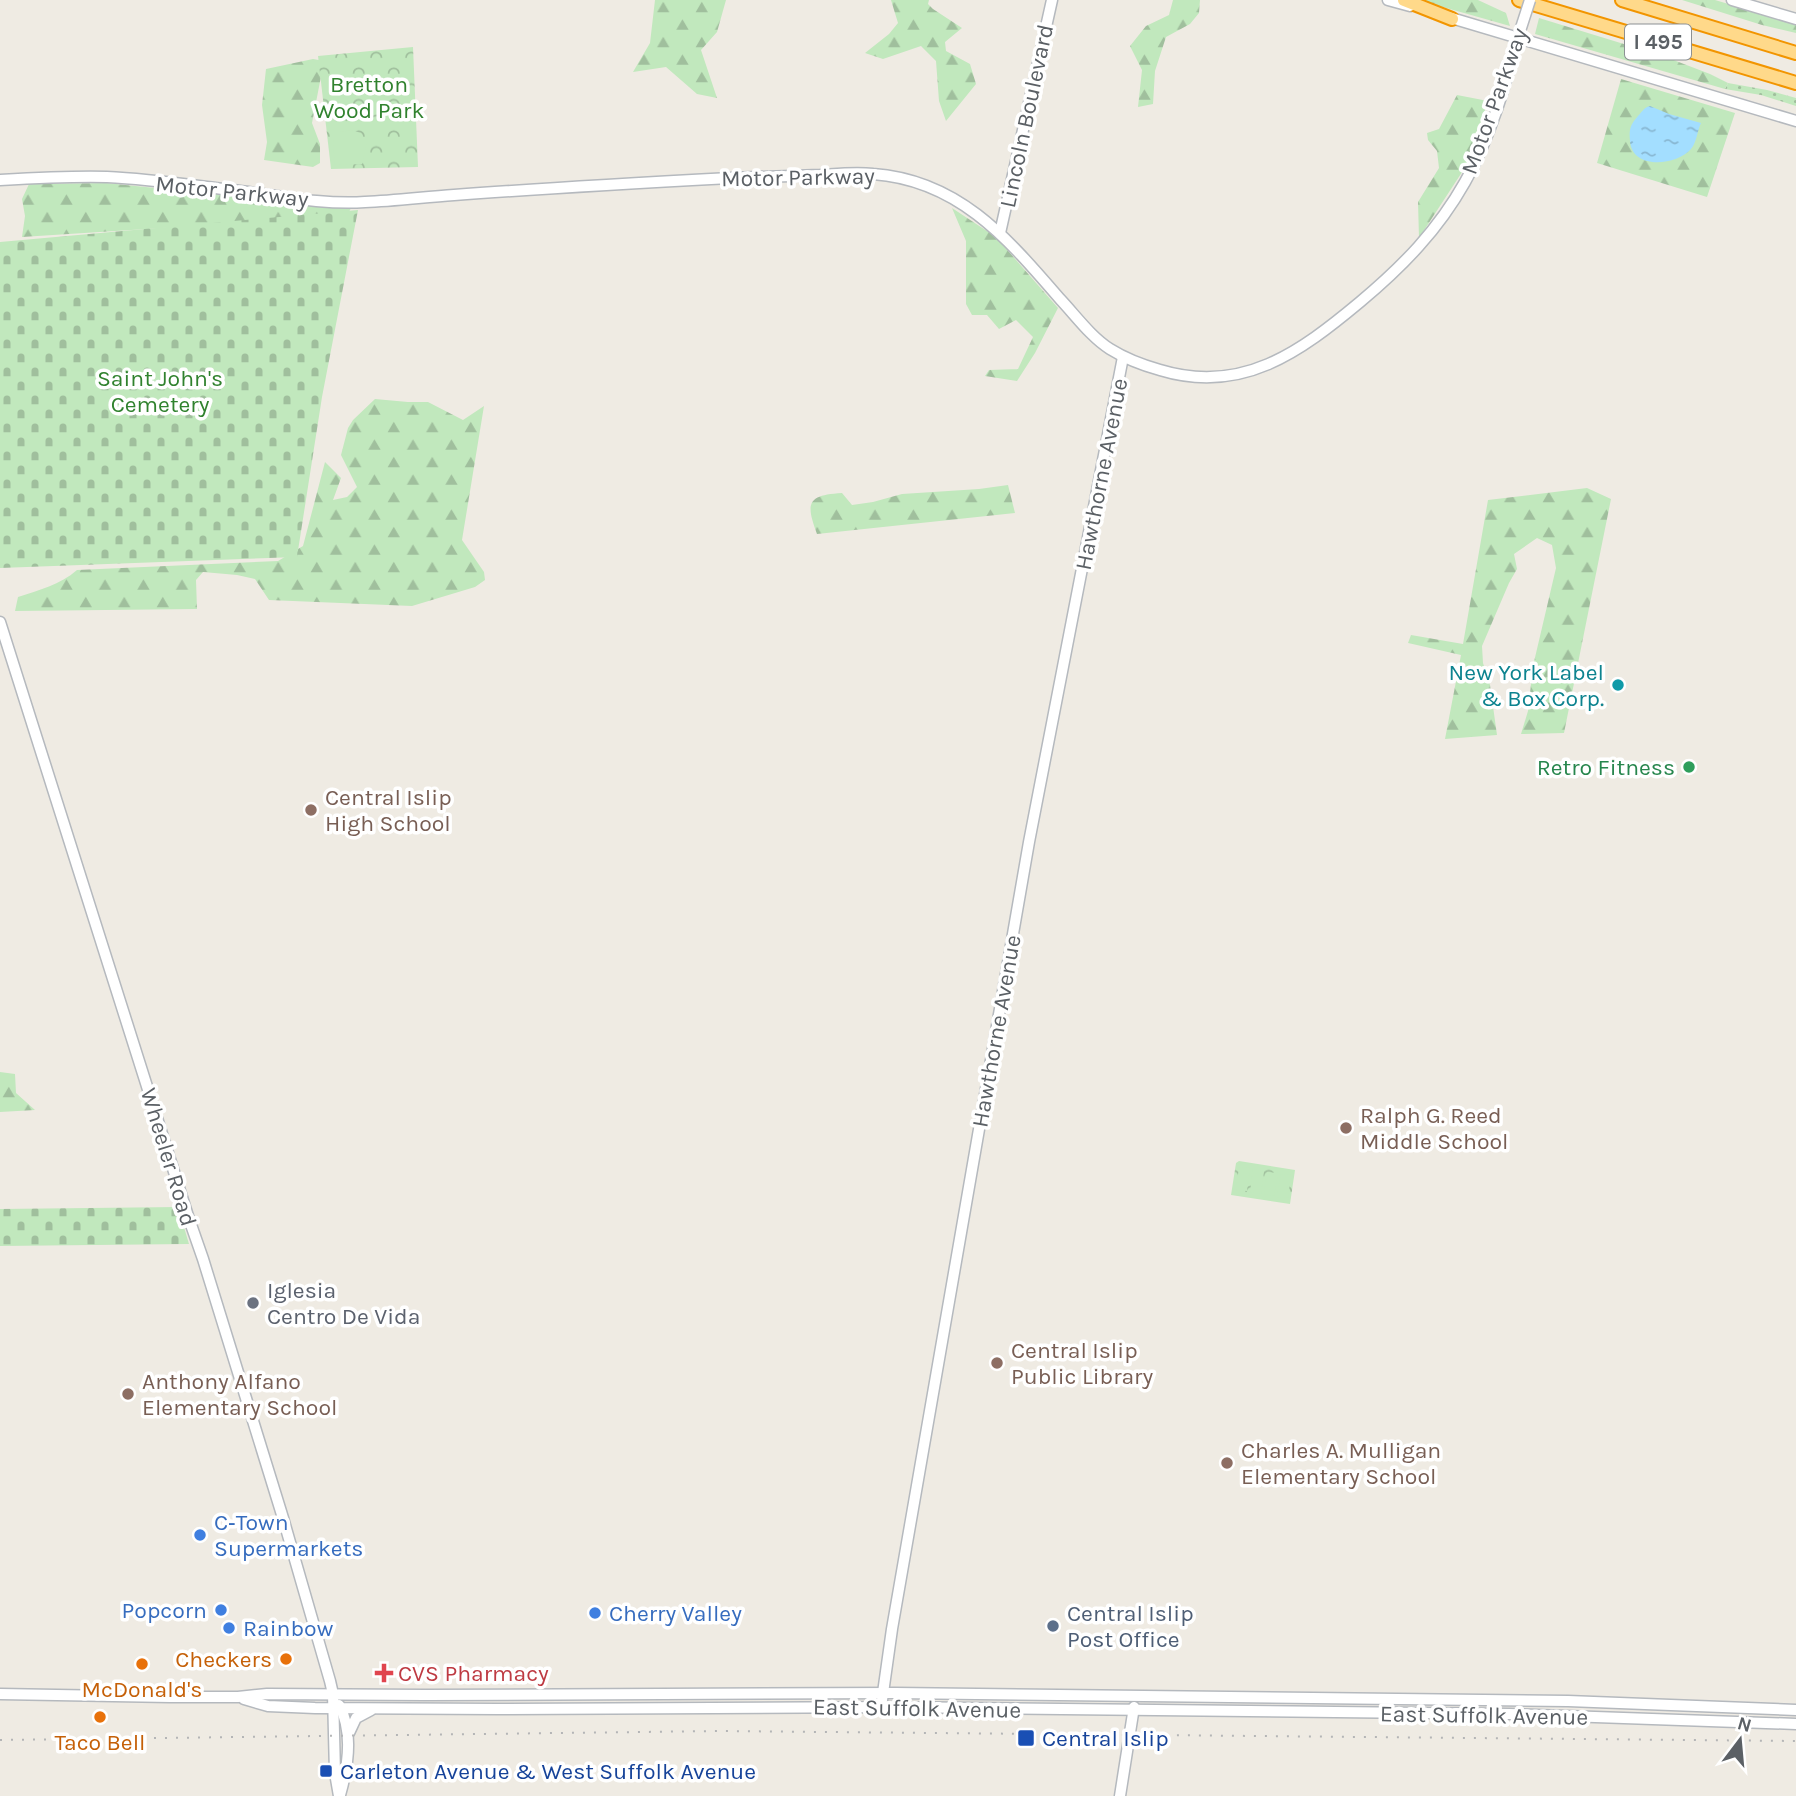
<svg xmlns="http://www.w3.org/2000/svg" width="1796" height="1796" font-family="Karla,sans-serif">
<defs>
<pattern id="grass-dots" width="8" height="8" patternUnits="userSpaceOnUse" patternTransform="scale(1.75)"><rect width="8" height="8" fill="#c1e8bd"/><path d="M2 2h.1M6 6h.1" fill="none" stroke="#a0bf9d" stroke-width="1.8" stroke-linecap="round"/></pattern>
<pattern id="forest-firs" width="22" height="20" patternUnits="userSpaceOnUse" patternTransform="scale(1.75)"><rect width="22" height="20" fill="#c1e8bd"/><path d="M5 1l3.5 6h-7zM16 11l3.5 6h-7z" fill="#a0bf9d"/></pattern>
<pattern id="cemetery-stones" width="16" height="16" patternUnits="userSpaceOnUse" patternTransform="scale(1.75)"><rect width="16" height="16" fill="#c1e8bd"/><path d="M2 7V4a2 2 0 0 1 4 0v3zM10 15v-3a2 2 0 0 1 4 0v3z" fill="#a0bf9d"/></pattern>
<pattern id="park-crowns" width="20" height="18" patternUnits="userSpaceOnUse" patternTransform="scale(1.75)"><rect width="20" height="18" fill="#c1e8bd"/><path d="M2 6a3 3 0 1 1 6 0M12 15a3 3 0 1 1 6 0" fill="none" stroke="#a0bf9d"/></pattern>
<pattern id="water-ripples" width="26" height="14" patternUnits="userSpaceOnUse" patternTransform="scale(1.75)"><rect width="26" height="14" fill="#a3deff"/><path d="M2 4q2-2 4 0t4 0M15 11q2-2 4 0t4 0" fill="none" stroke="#88b7d2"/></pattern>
</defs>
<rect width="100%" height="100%" fill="#efebe3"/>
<path fill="url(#grass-dots)" d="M1728,83L1767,90L1796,98V106L1761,95L1725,89Z"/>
<g fill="url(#forest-firs)">
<path d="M655,0H726L717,32L701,50L717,98L697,94L666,67L633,72L650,43Z"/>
<path d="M891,0H929L928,4L933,9L962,28L945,42L946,51L970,64L976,84L946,121L939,101L936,61L921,46L883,59L865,53L889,34L898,23Z"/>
<path d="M1173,0H1200L1199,13L1190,24L1166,37L1155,71L1153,104L1138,107L1142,70L1130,46L1146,26L1169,15Z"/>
<path d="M1418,0H1478L1506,13L1510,26Z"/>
<path d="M1682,0H1715L1796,24V33L1762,25Z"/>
<path d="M1539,18L1663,56L1710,74L1728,83L1725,89L1535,34Z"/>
<path d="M313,59L324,61L312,123L320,144V163L313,167L264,160L267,142L262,105L266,69Z"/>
<path d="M1621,79L1735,113L1707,197L1597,163Z"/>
<path d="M1457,95L1488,101L1468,163L1419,238L1418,202L1439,168L1437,151L1428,140L1427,133L1439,129Z"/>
<path d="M106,183L351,208L347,216L22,237L25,216L22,199L29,184Z"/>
<path d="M952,208L996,237L1058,308L1035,353L1017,381L985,376L989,370L1018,369L1033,337L1016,320L999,329L987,315H972L966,304V241Z"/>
<path d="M375,399L408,402H428L463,420L484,406L462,540L484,572L485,580L475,587L412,606L269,600L255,579L237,575L203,572L196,580L197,609L15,611L18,597C39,590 60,585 77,570L278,561L303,546L325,462L341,478L333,500L347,497L357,487L341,455L348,428L353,420Z"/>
<path d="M1008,485L1015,513L817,534C806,504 806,495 842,493L852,505L873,502L902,494L979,489Z"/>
<path d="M1587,488L1611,499L1564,733L1521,734L1528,711L1533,666L1556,568L1552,545L1537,538L1514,554L1517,569L1509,583L1482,646L1483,663L1490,685L1497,735L1445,739L1461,655L1408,643L1411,635L1463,644L1488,500Z"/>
<path d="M0,1072L15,1074L16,1093L35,1110L0,1112Z"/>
</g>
<g fill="url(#cemetery-stones)">
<path d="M358,210L322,397L297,557L0,568V242Z"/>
<path d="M178,1207L189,1244L0,1246V1209Z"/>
</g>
<g fill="url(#park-crowns)">
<path d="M413,47L418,167L331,169L318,56Z"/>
<path d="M1239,1161L1295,1170L1290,1204L1231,1195L1236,1163Z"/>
</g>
<g fill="#c1e8bd">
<path d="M352,130L358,132L367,141L362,164L335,165L333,141L340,132Z"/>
<path d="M1239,1167L1250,1168L1247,1191L1236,1190Z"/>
<path d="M1253,1169L1264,1171L1261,1194L1250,1192Z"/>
<path d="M1267,1172L1278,1173L1274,1196L1264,1194Z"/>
<path d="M1281,1174L1291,1175L1288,1198L1277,1197Z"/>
</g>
<path fill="url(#water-ripples)" d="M1650,106L1669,114L1701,123C1697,131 1697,142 1691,149C1676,166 1632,170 1630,141C1629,129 1630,125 1638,116C1643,111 1643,108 1650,106Z"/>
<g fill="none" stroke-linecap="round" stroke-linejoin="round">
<g stroke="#b5b9be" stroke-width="13">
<g id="secondary">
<path d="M1388,0L1410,6"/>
<path d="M1732,0L1796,19"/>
<path d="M1448,17L1796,121"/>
<path d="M0,180C35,178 72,176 107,177C149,179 190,185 232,190C276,195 320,205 365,202C395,201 424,197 454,195C546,188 638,183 730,178C760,177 790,176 820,175C837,174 856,172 873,174C959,180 1008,239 1060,299C1076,316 1091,337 1110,349C1126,359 1142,365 1160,370C1242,395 1300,352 1360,302C1403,266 1438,230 1465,182C1492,135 1506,82 1520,31"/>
<path d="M1000,233L1052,0"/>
<path d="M0,622L188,1216L203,1259L283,1518L330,1681L333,1694L335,1773L339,1796"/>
<path d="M0,1694L170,1697H238L267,1694L425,1695L895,1693L1568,1701L1796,1710"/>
<path d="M244,1699L268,1706L315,1708L497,1709L892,1707L1510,1714L1796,1724"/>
<path d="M339,1705C354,1732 348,1767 340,1795"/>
<path d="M881,1707L892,1629L1029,842L1123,357"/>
<path d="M349,1733L356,1718L371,1710"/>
<path d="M1120,1796L1134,1707"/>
</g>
</g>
<g stroke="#f29500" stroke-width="16">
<g id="highway">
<path d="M1404,0L1452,19"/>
<path d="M1519,0L1796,83"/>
<path d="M1622,0L1796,53"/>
</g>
</g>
<use href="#secondary" stroke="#fff" stroke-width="10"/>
<use href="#highway" stroke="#ffd98a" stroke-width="12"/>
<path stroke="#b4b5b6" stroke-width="2" stroke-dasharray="2 9" stroke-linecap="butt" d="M0,1740L719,1731L1796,1741"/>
<g stroke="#b5b9be" stroke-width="13" stroke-linecap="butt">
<path id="secondary-bridge" d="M1520,31L1530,0"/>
</g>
<use href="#secondary-bridge" stroke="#fff" stroke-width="10"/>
</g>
<circle fill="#0f9aa8" stroke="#fff" stroke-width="2.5" cx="1618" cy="685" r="7"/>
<circle fill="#2e9e5b" stroke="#fff" stroke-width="2.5" cx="1689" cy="767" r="7"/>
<g fill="#8d6e63" stroke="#fff" stroke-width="2.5">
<circle cx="311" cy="810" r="7"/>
<circle cx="1346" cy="1128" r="7"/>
<circle cx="997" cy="1363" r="7"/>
<circle cx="128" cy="1394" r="7"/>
<circle cx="1227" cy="1463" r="7"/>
</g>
<circle fill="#6b7280" stroke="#fff" stroke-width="2.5" cx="253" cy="1303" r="7"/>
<g fill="#3f7fe0" stroke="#fff" stroke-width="2.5">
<circle cx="200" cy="1535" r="7"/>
<circle cx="221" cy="1610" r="7"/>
<circle cx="595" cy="1613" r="7"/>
<circle cx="229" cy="1628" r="7"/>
</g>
<circle fill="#5c6f8a" stroke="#fff" stroke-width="2.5" cx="1053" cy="1626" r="7"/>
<g fill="#e8710a" stroke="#fff" stroke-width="2.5">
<circle cx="286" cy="1659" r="7"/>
<circle cx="142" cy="1664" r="7"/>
<circle cx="100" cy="1717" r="7"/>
</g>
<path fill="#e0444e" stroke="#fff" stroke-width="2.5" d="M380.5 1662.5h7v7h7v7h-7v7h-7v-7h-7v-7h7z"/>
<g fill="#1a4fb4" stroke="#fff" stroke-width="2.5">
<rect x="1017" y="1729" width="18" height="18" rx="3.5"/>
<rect x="319" y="1764" width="14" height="14" rx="3.5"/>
</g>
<g text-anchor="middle" stroke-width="7" stroke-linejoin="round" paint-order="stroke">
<rect fill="#fff" stroke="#8c9093" stroke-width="2" x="1625" y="24.5" width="66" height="35" rx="5"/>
<g font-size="21" font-weight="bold" fill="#5b6065">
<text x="1658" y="49">I 495</text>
</g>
<g font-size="23" fill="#30822e" stroke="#fff">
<text x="369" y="92">Bretton<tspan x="369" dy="26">Wood Park</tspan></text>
<text x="160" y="386">Saint John's<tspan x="160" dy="26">Cemetery</tspan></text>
</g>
<g font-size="23" fill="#5b6065" stroke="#fff">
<text transform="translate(1494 101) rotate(-70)" y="8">Motor Parkway</text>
<text transform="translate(1026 116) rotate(-78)" y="8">Lincoln Boulevard</text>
<text transform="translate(798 177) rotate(-1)" y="8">Motor Parkway</text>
<text transform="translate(232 191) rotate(6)" y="8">Motor Parkway</text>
<text transform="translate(1101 474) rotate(-79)" y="8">Hawthorne Avenue</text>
<text transform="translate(996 1031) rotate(-80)" y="8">Hawthorne Avenue</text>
<text transform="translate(169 1157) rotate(73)" y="8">Wheeler Road</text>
<text transform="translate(917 1708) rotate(1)" y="8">East Suffolk Avenue</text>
<text transform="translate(1484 1715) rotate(1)" y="8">East Suffolk Avenue</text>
</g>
<g font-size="23" fill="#0d838f" stroke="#fff" text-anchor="end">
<text x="1604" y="680">New York Label<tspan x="1604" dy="26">&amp; Box Corp.</tspan></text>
</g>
<g font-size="23" fill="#27864d" stroke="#fff" text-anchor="end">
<text x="1675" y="775">Retro Fitness</text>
</g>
<g font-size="23" fill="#785e54" stroke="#fff" text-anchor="start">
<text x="325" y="805">Central Islip<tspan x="325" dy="26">High School</tspan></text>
<text x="1360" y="1123">Ralph G. Reed<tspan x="1360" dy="26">Middle School</tspan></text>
<text x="1011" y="1358">Central Islip<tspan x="1011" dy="26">Public Library</tspan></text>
<text x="142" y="1389">Anthony Alfano<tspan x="142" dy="26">Elementary School</tspan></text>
<text x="1241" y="1458">Charles A. Mulligan<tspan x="1241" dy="26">Elementary School</tspan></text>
</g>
<g font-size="23" fill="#5b616d" stroke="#fff" text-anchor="start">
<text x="267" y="1298">Iglesia<tspan x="267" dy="26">Centro De Vida</tspan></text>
</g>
<g font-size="23" fill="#366cbe" stroke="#fff" text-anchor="start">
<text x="214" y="1530">C‑Town<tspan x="214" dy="26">Supermarkets</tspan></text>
<text x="207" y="1618" text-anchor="end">Popcorn</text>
<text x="609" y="1621">Cherry Valley</text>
<text x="243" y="1636">Rainbow</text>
</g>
<g font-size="23" fill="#4e5e75" stroke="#fff" text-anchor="start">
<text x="1067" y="1621">Central Islip<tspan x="1067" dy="26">Post Office</tspan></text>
</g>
<g font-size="23" fill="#c56008" stroke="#fff">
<text x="272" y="1667" text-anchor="end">Checkers</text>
<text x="142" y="1697">McDonald's</text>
<text x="100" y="1750">Taco Bell</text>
</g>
<g font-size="23" fill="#be3a42" stroke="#fff" text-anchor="start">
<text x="398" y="1681">CVS Pharmacy</text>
</g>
<g font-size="23" fill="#164399" stroke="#fff" text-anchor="start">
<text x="1042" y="1746">Central Islip</text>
<text x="340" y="1779">Carleton Avenue &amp; West Suffolk Avenue</text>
</g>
</g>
<g transform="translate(1740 1740) rotate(16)" stroke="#ffffff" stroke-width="5" paint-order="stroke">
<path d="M0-5L12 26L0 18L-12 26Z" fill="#5b6065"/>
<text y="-10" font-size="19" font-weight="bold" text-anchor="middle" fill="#5b6065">N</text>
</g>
</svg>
